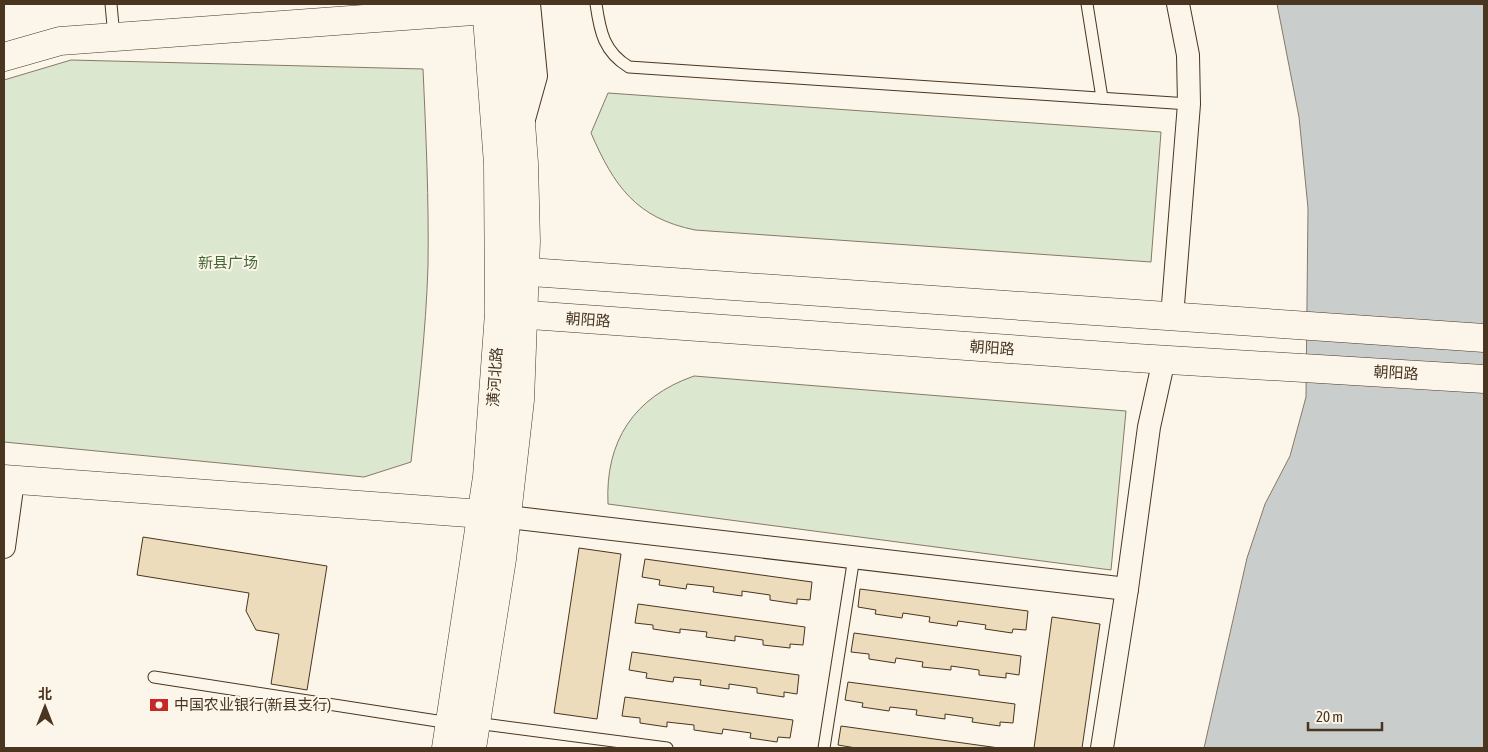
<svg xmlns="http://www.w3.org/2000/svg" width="1488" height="752" font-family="'Asap Condensed','Noto Sans SC',sans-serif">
<rect width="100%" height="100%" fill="#fbf6e9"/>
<g fill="#dce7d0" stroke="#887966">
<path d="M71,60L423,69C426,135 429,201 428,266C426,332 418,397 411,462L364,477L4,442V80Z"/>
<path d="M608,93L1161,132L1151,262L695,230C636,218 614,186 591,133Z"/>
<path d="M694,376L1126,411L1111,570L608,504C605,441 634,397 694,376Z"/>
</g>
<path fill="#c9cecd" stroke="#887966" d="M1277,4H1484V748H1204L1247,558L1265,504L1290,456L1306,397L1308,208L1299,117Z"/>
<g fill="#ecdcbc" stroke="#4a3520">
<path d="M143,537L327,566L307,690L271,684L279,634L256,630L246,611L249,593L137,575Z"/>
<path d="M579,548L621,554L597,719L554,713Z"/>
<path d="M645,559L812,582L810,600L797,599V604L770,600V595L742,591V596L713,592L714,587L687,584L686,589L659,585L660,580L642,577Z"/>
<path d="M860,589L1028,611L1026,630L1013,629L1012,633L985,629L986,625L958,621L957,626L929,622L930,617L903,613L902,618L875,614L876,610L858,607Z"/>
<path d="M638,604L805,627L803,645L790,644V648L763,645V640L735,636V641L706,637L707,632L680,629V633L653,629V625L635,623Z"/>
<path d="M1052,617L1100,624L1082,748H1034Z"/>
<path d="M854,633L1021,656L1019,675L1006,673V678L979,675V670L951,666V670L922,667L923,662L896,658L895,663L869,659V654L851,652Z"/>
<path d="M632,652L799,675L797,694L784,692V697L757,693V688L729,684V689L700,685L701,680L674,677L673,682L646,678L647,673L629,670Z"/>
<path d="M848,682L1015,704L1013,723L1000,722V726L972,722L973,718L945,714V719L916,715L917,710L890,707L889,711L862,707L863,703L845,700Z"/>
<path d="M625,697L793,720L790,738L778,737L777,742L750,738L751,733L723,729L722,734L694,730V725L667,722V727L640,723V718L622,716Z"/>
<path d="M841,726L999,748H856L838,745Z"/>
</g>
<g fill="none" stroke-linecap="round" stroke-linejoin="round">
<g stroke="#4a3520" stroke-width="13">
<g id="service">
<path d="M111,4L114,37"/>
<path d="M596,4C600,32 604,52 629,67L1189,104"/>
<path d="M1087,4L1102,98"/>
<path d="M154,677L450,723"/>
<path d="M476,723L667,748"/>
<path d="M824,748L854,557"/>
</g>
</g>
<g stroke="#4a3520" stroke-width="24">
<g id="minor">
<path d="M524,119L536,76L529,4"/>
<path d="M1172,317L1189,104L1188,55L1178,4"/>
<path d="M508,517L1127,589"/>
<path d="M4,547L13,481"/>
<path d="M1102,748L1127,589L1149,427L1164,359"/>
</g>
</g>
<g stroke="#4a3520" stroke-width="29">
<g id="secondary">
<path d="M4,57L60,41L487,10"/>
<path d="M501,270L1484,338"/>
<path d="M500,313L1136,358L1484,379"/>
<path d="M4,479L482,514"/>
</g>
</g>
<g stroke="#4a3520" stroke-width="29">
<g id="primary">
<path d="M446,748L487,477L499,313L498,164L486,4"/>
<path d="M472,748L502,559L520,400L526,241L524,163L512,4"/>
</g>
</g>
<use href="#service" stroke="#fbf6e9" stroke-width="11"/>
<use href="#minor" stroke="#fbf6e9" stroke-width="22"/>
<use href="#secondary" stroke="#fbf6e9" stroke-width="28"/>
<use href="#primary" stroke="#fbf6e9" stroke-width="28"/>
</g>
<defs>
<g id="bank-bare" transform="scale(1.5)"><path d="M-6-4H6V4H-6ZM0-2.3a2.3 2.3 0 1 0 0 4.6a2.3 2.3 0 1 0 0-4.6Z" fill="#c62828" stroke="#fbf6e9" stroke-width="2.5" paint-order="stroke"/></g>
</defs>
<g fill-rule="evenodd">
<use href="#bank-bare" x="159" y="705"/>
</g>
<g text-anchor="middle" stroke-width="4" stroke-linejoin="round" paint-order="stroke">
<g font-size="15" fill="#436837" stroke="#fbf6e9">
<text x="228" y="268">新县广场</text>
</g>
<g font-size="15" fill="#4a3520" stroke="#fbf6e9">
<text transform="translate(588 320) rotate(4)" y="5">朝阳路</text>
<text transform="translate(992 348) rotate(4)" y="5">朝阳路</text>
<text transform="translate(1396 373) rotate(3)" y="5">朝阳路</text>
<text transform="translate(495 377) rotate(-86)" y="5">潢河北路</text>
</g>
<g font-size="15" fill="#4a3520" stroke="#fbf6e9" text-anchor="start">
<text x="174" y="710">中国农业银行(新县支行)</text>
</g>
</g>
<rect width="1488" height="752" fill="none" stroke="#4a3520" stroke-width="10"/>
<g transform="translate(45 707)" stroke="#fbf6e9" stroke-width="4" paint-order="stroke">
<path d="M0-4L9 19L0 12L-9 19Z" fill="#4a3520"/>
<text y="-8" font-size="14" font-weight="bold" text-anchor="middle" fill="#4a3520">北</text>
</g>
<path d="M1308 722v8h74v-8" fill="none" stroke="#4a3520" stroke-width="2.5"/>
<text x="1316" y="722" font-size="15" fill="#4a3520" stroke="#fbf6e9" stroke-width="4" paint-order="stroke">20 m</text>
</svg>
